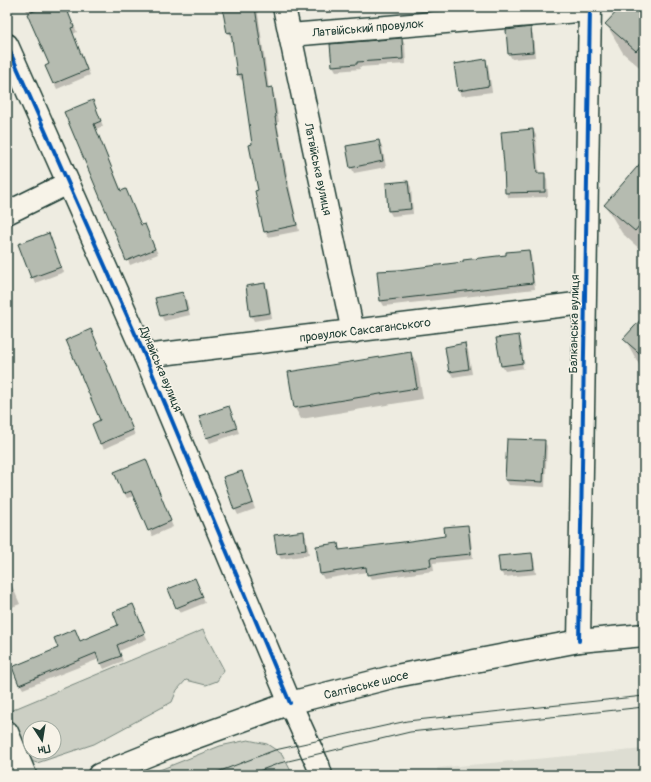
<svg xmlns="http://www.w3.org/2000/svg" width="651" height="782" font-family="Pangolin,sans-serif">
<rect width="100%" height="100%" fill="#eeece1"/>
<filter id="ink" filterUnits="userSpaceOnUse"><feTurbulence type="fractalNoise" baseFrequency=".025" numOctaves="2"/><feDisplacementMap in="SourceGraphic" scale="8" xChannelSelector="R" yChannelSelector="G"/><feConvolveMatrix kernelMatrix="1 2 1 2 8 2 1 2 1" color-interpolation-filters="sRGB"/></filter>
<g filter="url(#ink)">
<path fill="#ddddd2" d="M644,749V775H438L437,768Z"/>
<g fill="#cccfc4" stroke="#76867c" fill-rule="evenodd">
<path d="M203,630L224,670L217,681L206,685L186,680L177,690L172,702L94,744L37,763C34,762 30,761 28,759C16,748 12,725 12,710ZM30,728H54V752H30Z"/>
<path d="M248,740L267,744L282,754L293,775H147L220,746Z"/>
</g>
<g fill="#0003" fill-rule="evenodd">
<path d="M25,7H66L77,32L73,34L90,75L57,89L46,66L50,65Z"/>
<path d="M223,7H257L269,89L271,88L274,94L279,122H277L290,190L299,231L268,237L265,232L256,192L259,191L244,79L241,80L238,74L232,37L231,38L228,32Z"/>
<path d="M323,7H349L326,13Z"/>
<path d="M622,7H644V71L623,53L607,25Z"/>
<path d="M530,29L533,34L535,57L512,59L509,54Z"/>
<path d="M402,39L405,45L406,64L359,67L360,69L336,71L333,66Z"/>
<path d="M485,60L488,65L492,92L462,96L459,90Z"/>
<path d="M93,101L103,126L96,129L122,192L141,226L147,230L158,254L130,265L65,113Z"/>
<path d="M533,130L536,135L539,174H544L547,179L548,197L509,198L506,193Z"/>
<path d="M379,141L382,146L386,167L354,173L351,167Z"/>
<path d="M644,160V253L622,233L605,205Z"/>
<path d="M408,182L411,187L413,214L392,216L389,211Z"/>
<path d="M48,234L64,272L35,283L20,245Z"/>
<path d="M528,251L531,256L535,289L384,306L381,301L398,271L507,256Z"/>
<path d="M265,285L268,290L272,318L254,321L251,315Z"/>
<path d="M183,293L186,298L190,315L164,321L161,316L157,299Z"/>
<path d="M644,317V370L641,368L625,339Z"/>
<path d="M94,336L135,435L104,449L101,443V421Z"/>
<path d="M518,336L521,341L525,368L505,371L502,366L497,339ZM518,340H520L525,368H523Z"/>
<path d="M465,344L468,350L472,374L453,377L450,372Z"/>
<path d="M411,353L417,364L423,399L301,419L295,408Z"/>
<path d="M229,407L239,433L210,443L207,437Z"/>
<path d="M508,440L544,441L547,446L545,487L509,485L506,480Z"/>
<path d="M148,465L173,527L152,536L134,496L127,498L124,493Z"/>
<path d="M244,478L255,509L238,515L235,509Z"/>
<path d="M467,526L470,531L473,559L433,563L434,571L371,579L367,572L324,579L321,574L338,544L341,551L446,536Z"/>
<path d="M303,532L306,537L309,555L281,559L278,554Z"/>
<path d="M531,554L534,559L536,574L504,577L501,572L499,557Z"/>
<path d="M7,574L20,604L7,609Z"/>
<path d="M198,584L205,603L180,613L170,590Z"/>
<path d="M136,611L147,639L119,651L123,661L104,669L99,659L23,689L20,684L80,642L120,626Z"/>
</g>
<g fill="#b5bbb0" stroke="#1f3d34">
<path d="M43,7H66L74,27L71,28L87,70L53,84L45,66L49,64L27,14Z"/>
<path d="M222,7H255L267,88L272,87L276,117H275L287,184L297,225L264,232L255,191L258,190L249,145L252,144L242,74L237,75L231,32L227,33Z"/>
<path d="M621,7H644V42L636,51L605,24Z"/>
<path d="M531,27L533,52L508,54L506,30Z"/>
<path d="M402,38L403,59L357,62V64L332,66L330,44Z"/>
<path d="M486,59L489,86L458,91L454,64Z"/>
<path d="M93,100L101,121L94,124L121,191L126,189L141,225L145,224L155,249L126,261L116,235L64,112Z"/>
<path d="M533,129L537,173H545V192L505,193L504,165L501,132Z"/>
<path d="M379,140L383,161L350,168L346,146Z"/>
<path d="M644,159V220L635,231L604,205Z"/>
<path d="M408,181L411,209L388,211L386,183Z"/>
<path d="M49,233L61,267L31,278L18,244Z"/>
<path d="M529,250L533,283L380,301L377,271L398,270L463,262V260L506,255V252Z"/>
<path d="M265,283L270,313L250,316L246,286Z"/>
<path d="M183,292L187,310L160,316L155,298Z"/>
<path d="M644,316V357L623,339Z"/>
<path d="M91,329L133,430L100,444L92,424L100,420L66,340Z"/>
<path d="M519,335L523,363L501,366L496,338Z"/>
<path d="M465,343L469,369L449,372L445,347Z"/>
<path d="M411,352L417,388L294,408L288,372Z"/>
<path d="M229,406L237,428L206,438L199,416Z"/>
<path d="M507,439L545,440L543,482L505,480Z"/>
<path d="M146,459L171,521L148,531L131,491L123,494L114,472Z"/>
<path d="M242,471L253,503L234,510L223,477Z"/>
<path d="M468,525L471,554L430,558L431,566L393,571L367,575L366,567L320,574L316,546L338,543L339,550L403,542L445,536L444,527Z"/>
<path d="M304,531L306,550L277,554L274,535Z"/>
<path d="M532,553L534,569L500,572L498,556Z"/>
<path d="M195,578L203,597L176,608L168,589Z"/>
<path d="M133,604L145,633L117,645L121,656L100,664L96,653L19,685L12,667L58,648L54,638L75,629L80,641L118,625L113,612Z"/>
</g>
<g fill="none" stroke-linecap="round" stroke-linejoin="round">
<g stroke="#1f3d34" stroke-width="25">
<g id="minor">
<path d="M284,7L353,332"/>
<path d="M290,35L590,10"/>
<path d="M7,45L145,356L290,703"/>
<path d="M7,213L68,183"/>
<path d="M145,356L584,303"/>
<path d="M579,641L590,7"/>
<path d="M7,732L25,775"/>
</g>
</g>
<g stroke="#1f3d34" stroke-width="25">
<g id="major">
<path d="M290,703L318,765L321,775"/>
<path d="M99,775L166,748L290,703L396,676L579,641L644,635"/>
</g>
</g>
<use href="#minor" stroke="#f7f3e8" stroke-width="22"/>
<use href="#major" stroke="#f7f3e8" stroke-width="22"/>
<g stroke="#1f3d34" stroke-width="1">
<path d="M210,775L275,750L407,721L644,696"/>
<path d="M248,775L280,763L410,732L644,707"/>
</g>
<g stroke="#f7f3e8" stroke-width="6">
<g id="cycleway">
<path d="M7,45L145,356L290,703"/>
<path d="M579,641L590,7"/>
</g>
</g>
<use href="#cycleway" stroke="#0057b8" stroke-width="4"/>
</g>
</g>
<g text-anchor="middle" stroke-width="3" stroke-linejoin="round" paint-order="stroke">
<g font-size="12" fill="#1f3d34" stroke="#f7f3e8">
<text transform="translate(368 28) rotate(-5)" y="4">Латвійський провулок</text>
<text transform="translate(318 169) rotate(78)" y="4">Латвійська вулиця</text>
<text transform="translate(574 324) rotate(-89)" y="4">Балканська вулиця</text>
<text transform="translate(365 330) rotate(-7)" y="4">провулок Саксаганського</text>
<text transform="translate(161 369) rotate(67)" y="4">Дунайська вулиця</text>
<text transform="translate(366 685) rotate(-14)" y="4">Салтівське шосе</text>
</g>
</g>
<rect width="651" height="782" fill="none" stroke="#f7f3e8" stroke-width="24"/>
<rect x="12" y="12" width="627" height="758" fill="none" stroke="#1f3d34" stroke-width="1.5" filter="url(#ink)"/>
<g transform="translate(42 740) rotate(168)"><circle r="19" fill="#f7f3e8" stroke="#a1aaa0"/>
<path d="M0-3L7 15L0 10L-7 15Z" fill="#1f3d34"/>
<text y="-6" font-size="11" font-weight="bold" text-anchor="middle" fill="#1f3d34">Пн</text>
</g>
</svg>
